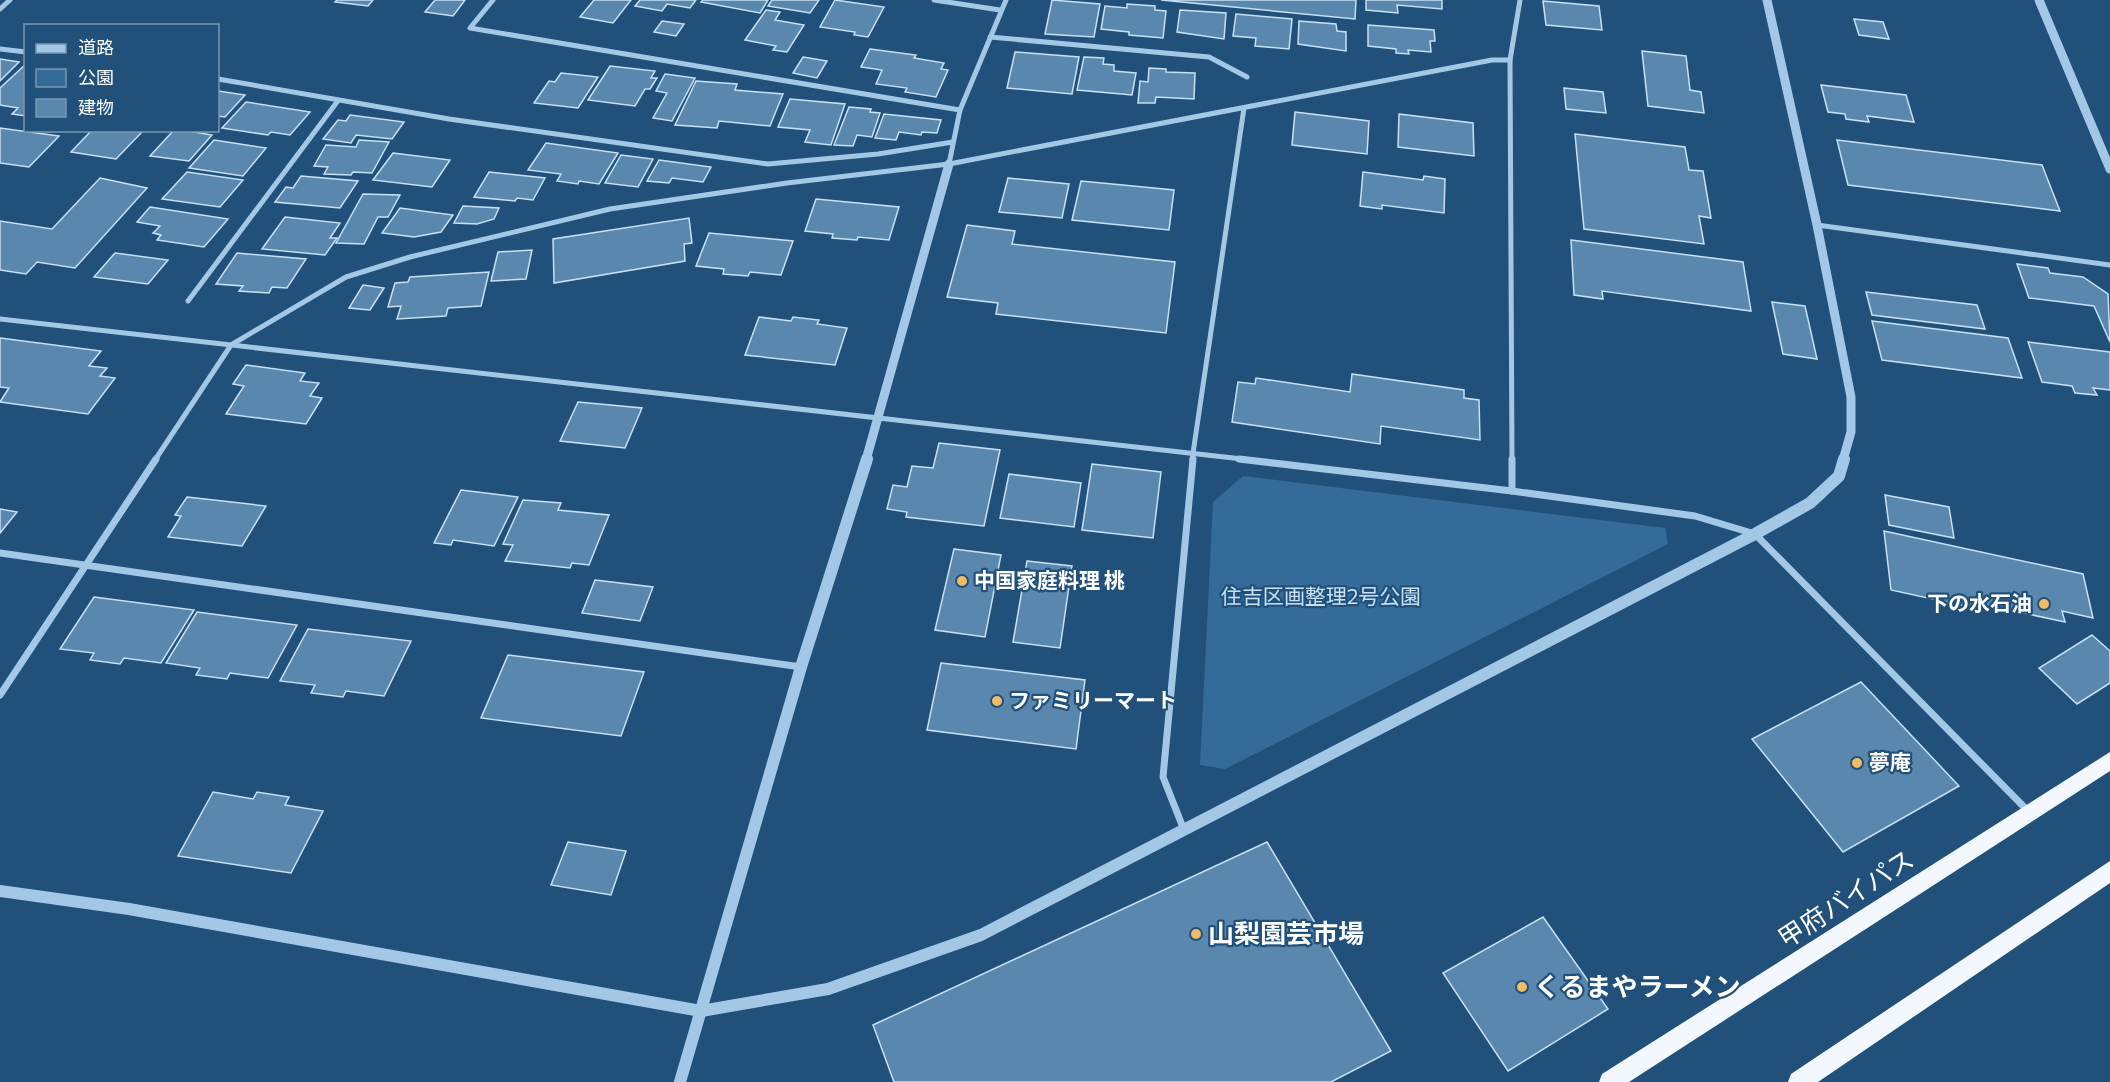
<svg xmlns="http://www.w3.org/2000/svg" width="2110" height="1082" font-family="Commissioner,'Noto Sans JP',sans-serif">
<rect width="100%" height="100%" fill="#21517b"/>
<path fill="#346b99" d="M1243,476L1665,528L1668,544L1225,769L1200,765L1213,502Z"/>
<g fill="#5a87ad" stroke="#c6e0f4" stroke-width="1.5">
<path d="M337,0H373L368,6L335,2Z"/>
<path d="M435,0H465L453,16L425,12Z"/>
<path d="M594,0H631L613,23L580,17Z"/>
<path d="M640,0H696L690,8L667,4L662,11L635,6Z"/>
<path d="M703,0H768L760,13L701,2Z"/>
<path d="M772,0H819L810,13L768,6Z"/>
<path d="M835,0L884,7L868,37L854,35L855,32L820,27Z"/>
<path d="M1052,0L1100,4L1094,37L1045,34Z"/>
<path d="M1161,0H1356L1355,19Z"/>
<path d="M1366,0H1442V9L1397,5L1398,13L1366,10Z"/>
<path d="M1543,1L1599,6L1602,30L1546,25Z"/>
<path d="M1127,4L1155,6V10L1166,11L1163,38L1129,35V32L1101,29L1105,6L1127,8Z"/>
<path d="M766,10L780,12L775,20L804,25L787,52L773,50L776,46L745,40Z"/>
<path d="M1180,10L1226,13L1224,39L1177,32Z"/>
<path d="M1236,14L1292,19L1289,49L1255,46L1256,38L1233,36Z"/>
<path d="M1854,19L1883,22L1889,39L1859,35Z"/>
<path d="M662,21L684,24L676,36L654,32Z"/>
<path d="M1299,21L1336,24L1337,31L1346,32V51L1298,44Z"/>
<path d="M1368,25L1434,30L1435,41H1430L1431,52L1408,50L1409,54L1396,53V49L1368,46Z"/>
<path d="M870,49L916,55L914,58L944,63L941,69L948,70L936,97L905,92L907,88L876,84L882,70L861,67Z"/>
<path d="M1642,51L1686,56L1690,90L1701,92L1704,113L1648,106Z"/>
<path d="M1015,52L1079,57L1072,94L1007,88Z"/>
<path d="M803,57L827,61L817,78L793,73Z"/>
<path d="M1084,57L1104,58L1103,64L1114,65V71L1136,73L1132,95L1077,90Z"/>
<path d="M0,59L19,62L0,81Z"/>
<path d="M26,64V116L12,114L18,108L0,105V88Z"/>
<path d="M610,66L655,71L651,78H657L650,89H645L635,106L588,100Z"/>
<path d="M1149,68L1166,69V72L1195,73L1194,99L1156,97L1155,103H1138L1140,81L1148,82Z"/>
<path d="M561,73L598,77L578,108L534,103L549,81L555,82Z"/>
<path d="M665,74L695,78L672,121L653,118L667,93L656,91Z"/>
<path d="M696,81L737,84L735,90L783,94L770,126L719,121L717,128L675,125Z"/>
<path d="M1821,85L1906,95L1914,122L1867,116L1869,122L1846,119L1845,114L1828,112Z"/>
<path d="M1564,88L1603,92L1606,113L1566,109Z"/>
<path d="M218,91L245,95L225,117L218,116Z"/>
<path d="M790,99L845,104L831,145L805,142L810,130L778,127Z"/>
<path d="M246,102L310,112L290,135L271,132L268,135L222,128Z"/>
<path d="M849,107L871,109L870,112L880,113L872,137L857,135L853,146L834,145Z"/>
<path d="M1295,112L1369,121L1367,154L1292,145Z"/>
<path d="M884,114L941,120L937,133L922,132L921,135L899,132L896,140L875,138Z"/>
<path d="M1399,114L1473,123L1474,156L1398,147Z"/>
<path d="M350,115L404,122L392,139L356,135L351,143L323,139L338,120L346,121Z"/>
<path d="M0,128L59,136L29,167L0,163Z"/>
<path d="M92,130H133L142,132L116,159L71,152Z"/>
<path d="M174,130H182L212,135L189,161L150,156Z"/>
<path d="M1575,134L1685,147L1689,170L1703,171L1711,218L1699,216L1704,244L1584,229Z"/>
<path d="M214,140L266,148L243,176L189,168Z"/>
<path d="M359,140L389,142L372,173L353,172L351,175L324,174L328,167L314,166L326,145L356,147Z"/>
<path d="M1837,140L2042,165L2060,211L1848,185Z"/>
<path d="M546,143L618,153L599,184L579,181L578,184L557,181L561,174L528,170Z"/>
<path d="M393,153L450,160L432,187L373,180Z"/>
<path d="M621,155L653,159L638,187L605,183Z"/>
<path d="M659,160L711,167L703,182L672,178L669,183L647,181Z"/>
<path d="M187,172L243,180L220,207L162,199Z"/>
<path d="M489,172L545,178L533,200L517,198L515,201L474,197Z"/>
<path d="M1363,172L1423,180L1424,176L1445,179L1444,213L1382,205V209L1360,206Z"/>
<path d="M301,176L358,181L340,208L275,202L286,187L293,188Z"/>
<path d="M100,178L147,188L75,268L37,262L26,274L0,270V221L52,229Z"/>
<path d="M1008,178L1069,184L1062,218L999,212Z"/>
<path d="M1081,181L1174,190L1169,230L1072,220Z"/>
<path d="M363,194L400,195L388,217H378L364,244L336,243Z"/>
<path d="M816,199L899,207L889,240L858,237L857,240L832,238L833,234L805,231Z"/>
<path d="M463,206L499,208L494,219L477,224L454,223Z"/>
<path d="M150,207L228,219L204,247L157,240L161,235L153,233L160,226L137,222Z"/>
<path d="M400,208L453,215L441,232L414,237L382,233Z"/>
<path d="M285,217L340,223L330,238H337L325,255L262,249Z"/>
<path d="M689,218L692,243L684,244L685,261L554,283L553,239Z"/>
<path d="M967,225L1015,231L1012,244L1175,262L1166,333L996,314L998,303L947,297Z"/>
<path d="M709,233L793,241L781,275L750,272L748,276L723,274L724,269L696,266Z"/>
<path d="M1571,240L1743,262L1751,311L1602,291L1603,299L1574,295Z"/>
<path d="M532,250L526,279L491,281L498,252Z"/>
<path d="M115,253L168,260L148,284L94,277Z"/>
<path d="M237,253L306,259L287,288L272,287L269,293L239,291L243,286L216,284Z"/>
<path d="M2017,264L2048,268L2050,273L2083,277L2108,294L2110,342L2094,306L2029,298Z"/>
<path d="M489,272L481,306L448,308L446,316L397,319L401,306L388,307L395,283L408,282L410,277Z"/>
<path d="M363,285L384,288L370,310L349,308Z"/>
<path d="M1866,292L1977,305L1985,329L1872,315Z"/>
<path d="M1772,302L1805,306L1817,359L1783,354Z"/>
<path d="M759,317L791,321L793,317L819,320L817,324L847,328L835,365L745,355Z"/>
<path d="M1872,321L2008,338L2022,378L1882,360Z"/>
<path d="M0,338L101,351L89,366L107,368L100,376L115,378L88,414L0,402L9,388L0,387Z"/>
<path d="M2028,342L2110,352V390L2093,388L2097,395L2075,393L2072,386L2042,382Z"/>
<path d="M246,365L305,373L300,381L319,383L310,396L322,398L306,424L226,414L244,386L233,384Z"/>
<path d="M1352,374L1464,390V398L1479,400L1480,440L1381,426L1380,444L1232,422L1238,382L1255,384L1256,378L1350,392Z"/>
<path d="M578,402L642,408L625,448L560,441Z"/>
<path d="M939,443L1000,450L984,526L906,517L907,512L887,509L893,485L907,487L912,466L933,468Z"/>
<path d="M1092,464L1161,472L1153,538L1082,530Z"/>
<path d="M1009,474L1081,483L1074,527L1000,518Z"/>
<path d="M461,490L518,497L494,546L453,540L451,545L434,543Z"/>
<path d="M1885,495L1949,507L1954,538L1889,525Z"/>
<path d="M187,497L266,506L242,546L168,537L181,516L175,515Z"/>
<path d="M523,500L561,503L558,510L609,515L589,565L572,563L570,568L505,561L513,545L503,544Z"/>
<path d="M0,509L17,512L0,533Z"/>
<path d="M1884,531L2083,574L2093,618L2062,611L2065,622L1977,603L1978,609L1891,590Z"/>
<path d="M954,549L1001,555L985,637L935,630Z"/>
<path d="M1027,561L1072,566L1060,648L1013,642Z"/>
<path d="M595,580L653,587L640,621L582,613Z"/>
<path d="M94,597L194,610L161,663L124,658L120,664L90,660L94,653L60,649Z"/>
<path d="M197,612L297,625L268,678L230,673L227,679L196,675L200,668L166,663Z"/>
<path d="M308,629L411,641L384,696L346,691L343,697L311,693L315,685L280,681Z"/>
<path d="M2092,635L2110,651V683L2077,704L2039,668Z"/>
<path d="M508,655L644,672L621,736L481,718Z"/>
<path d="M941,663L1085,680L1076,749L927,730Z"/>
<path d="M1861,682L1959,786L1843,852L1752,739Z"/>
<path d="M213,792L253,799L257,792L289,797L285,805L323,811L291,873L178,856Z"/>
<path d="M568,842L626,851L611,895L551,885Z"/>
<path d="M1267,842L1391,1051L1331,1082H894L873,1025Z"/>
<path d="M1543,917L1608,1009L1508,1071L1443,973Z"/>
</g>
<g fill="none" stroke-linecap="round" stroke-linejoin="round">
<g stroke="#a3c8e6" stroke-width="5">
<path d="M493,0L470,28L960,110"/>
<path d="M934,0L1000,10"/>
<path d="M0,9L10,0"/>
<path d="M990,37L1209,57L1247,77"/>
<path d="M0,49L26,52"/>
<path d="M218,79L449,119L768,164L878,154L953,142"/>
<path d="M949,164L960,110L1006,0"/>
<path d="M1817,225L2110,265"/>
<path d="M188,301L337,102"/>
<path d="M0,319L1251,460"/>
<path d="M155,460L231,345L346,277L410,257L610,209L787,183L949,164L1492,60H1510"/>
<path d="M1192,460L1244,108"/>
<path d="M1512,460L1510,60L1520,0"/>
</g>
<g stroke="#a3c8e6" stroke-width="7">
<path d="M1239,459L1512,491L1695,516L1755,534L2029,812"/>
<path d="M1512,459V491"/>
<path d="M0,553L801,667"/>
<path d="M0,695L156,459"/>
<path d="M1184,830L1163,777L1193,459"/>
</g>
<g stroke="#a3c8e6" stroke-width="9">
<path d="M1767,0L1817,225L1851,397V432L1843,460"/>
<path d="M2039,0L2110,169"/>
<path d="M866,460L949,164"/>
</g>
<g stroke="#a3c8e6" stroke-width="12">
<path d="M0,891L129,909L701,1011L828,989L981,935L1755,534L1810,503L1839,476L1844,459"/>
<path d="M680,1082L801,667L867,459"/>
</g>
<g fill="#f2f8fe" fill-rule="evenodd">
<path d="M2110,752V771L1629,1082H1599L1602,1074Z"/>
<path d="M2110,861V883L1818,1082H1788L1791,1074Z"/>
</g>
</g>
<g fill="#f2bb65" stroke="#21517b" stroke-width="2">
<circle cx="962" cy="581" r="6"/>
<circle cx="2044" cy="604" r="6"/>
<circle cx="997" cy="701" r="6"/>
<circle cx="1857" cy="763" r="6"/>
<circle cx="1196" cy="934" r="6"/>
<circle cx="1522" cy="987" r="6"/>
</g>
<g text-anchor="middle" stroke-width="4.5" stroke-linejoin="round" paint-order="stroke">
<g font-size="21" font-weight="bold" fill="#fff" stroke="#21517b" text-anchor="start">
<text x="974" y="588">中国家庭料理 桃</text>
<text x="2032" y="611" text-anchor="end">下の水石油</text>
<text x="1009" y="708">ファミリーマート</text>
<text x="1869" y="770">夢庵</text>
</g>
<g font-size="21" fill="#c6e0f4" stroke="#21517b">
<text x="1321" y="604">住吉区画整理2号公園</text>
</g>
<g font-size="26" fill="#fff" stroke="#21517b">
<text transform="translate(1846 899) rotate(-33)" y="9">甲府バイパス</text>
</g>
<g font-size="26" font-weight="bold" fill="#fff" stroke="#21517b" text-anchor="start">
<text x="1208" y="943">山梨園芸市場</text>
<text x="1534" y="996">くるまやラーメン</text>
</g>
</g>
<rect x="24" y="24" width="195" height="108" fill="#21517b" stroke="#7a97b0" stroke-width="1.5"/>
<rect x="36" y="44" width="30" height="9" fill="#a3c8e6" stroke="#7a97b0" stroke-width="1.5"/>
<text x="78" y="54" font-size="18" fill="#ffffff">道路</text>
<rect x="36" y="69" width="30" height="18" fill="#346b99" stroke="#7a97b0" stroke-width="1.5"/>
<text x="78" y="84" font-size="18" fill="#ffffff">公園</text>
<rect x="36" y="99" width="30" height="18" fill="#5a87ad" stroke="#7a97b0" stroke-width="1.5"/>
<text x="78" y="114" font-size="18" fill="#ffffff">建物</text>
</svg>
